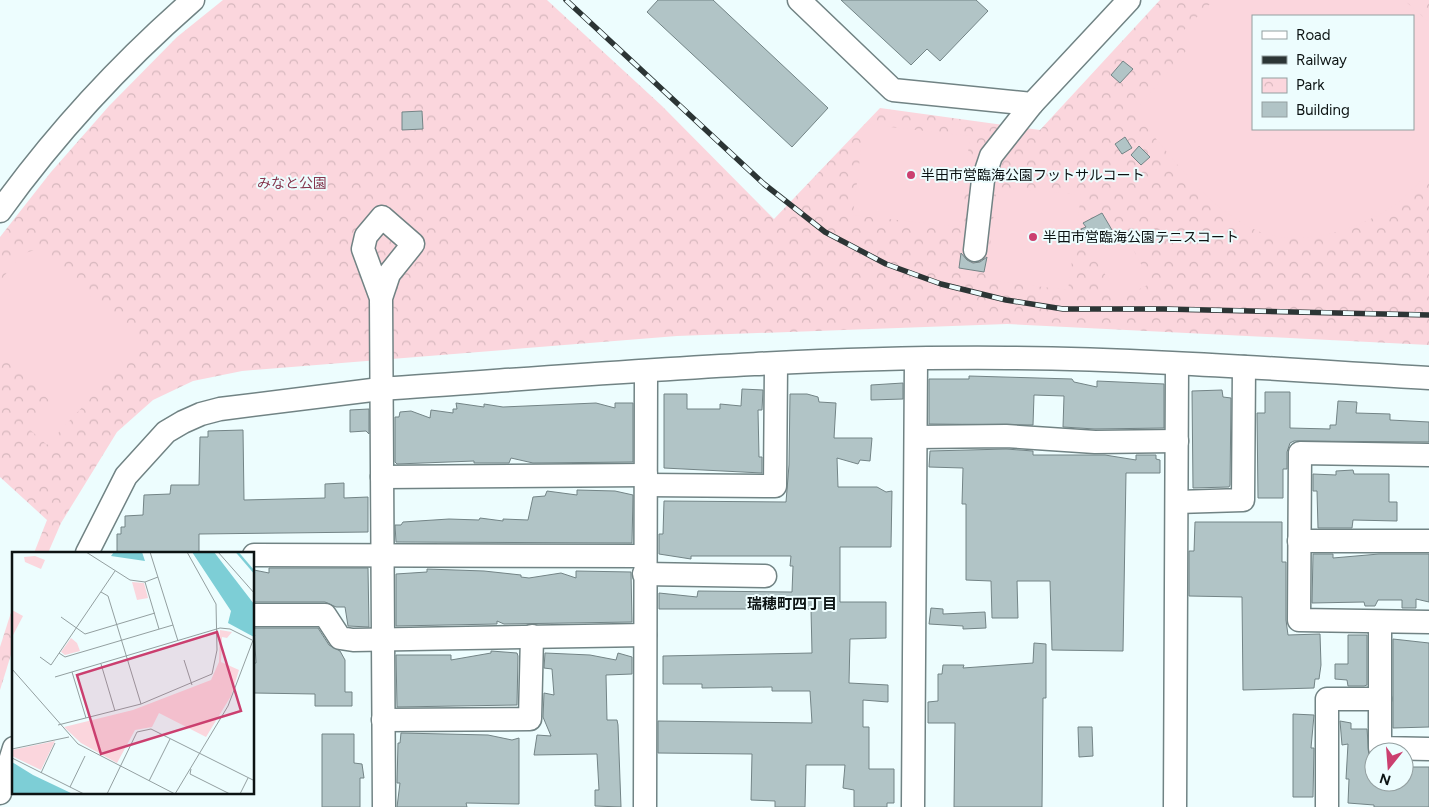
<svg xmlns="http://www.w3.org/2000/svg" width="1429" height="807" font-family="Figtree,'Noto Sans JP',sans-serif">
<defs>
<pattern id="park-crowns" width="20" height="18" patternUnits="userSpaceOnUse" patternTransform="scale(1.25)"><rect width="20" height="18" fill="#fbd6dd"/><path d="M2 6a3 3 0 1 1 6 0M12 15a3 3 0 1 1 6 0" fill="none" stroke="#d6b7bd"/></pattern>
</defs>
<rect width="100%" height="100%" fill="#edfdfe"/>
<g fill="url(#park-crowns)" fill-rule="evenodd">
<path d="M223,0H547L662,106L774,219L880,108L1040,130L1160,0H1429V345L1007,324L677,336L242,371L193,381L153,400L117,432L61,523L48,553H34L47,520L0,477V237L51,172L109,106L177,37ZM1253,16H1413V129H1253Z"/>
<path d="M14,603V645L0,690V647Z"/>
</g>
<g fill="#fbd6dd" fill-rule="evenodd">
<path d="M1214,0H1404L1429,22V172C1418,183 1406,197 1393,206C1360,229 1303,247 1263,233C1250,229 1234,218 1223,210C1193,188 1159,141 1134,112L1191,45L1180,34ZM1413,16V129H1253V16Z"/>
<path d="M864,124L970,136L959,227L853,215Z"/>
<path d="M997,187L1081,195L1068,290L986,280Z"/>
<path d="M1122,228L1151,283L1119,300L1089,245Z"/>
<path d="M38,249L142,343L47,445L27,427L50,401L0,353V281L22,254Z"/>
</g>
<g fill="#b1c4c6" stroke="#738486">
<path d="M658,0H713L828,108L792,147L647,12Z"/>
<path d="M841,0H976L988,11L940,61L927,49L911,65Z"/>
<path d="M1123,61L1133,69L1120,83L1111,75Z"/>
<path d="M422,111L423,129L402,130V112Z"/>
<path d="M1125,137L1132,148L1122,154L1115,144Z"/>
<path d="M1139,146L1150,157L1141,165L1131,155Z"/>
<path d="M1102,213L1112,230L1089,243L1081,229L1086,227L1083,223Z"/>
<path d="M961,253L967,260L973,263L980,262L987,257L984,272L959,268Z"/>
<path d="M969,376L1072,379L1074,382L1097,387V381L1164,384V428L1095,429L1063,427L1064,396L1034,395L1033,425L929,424V379H969Z"/>
<path d="M903,383V399L871,400V385Z"/>
<path d="M742,389L763,390L762,410H758L759,457H762V473L664,468V394H687V409H720V404L741,406Z"/>
<path d="M1222,390L1223,397L1231,398L1230,485L1229,487L1193,488L1192,391Z"/>
<path d="M1265,392H1290V428L1330,429V425H1336L1338,401L1357,402L1356,413L1390,414V420L1429,422V442L1294,441L1290,443L1287,452V469H1283V498H1258L1257,413H1265Z"/>
<path d="M790,394H807L818,397L819,402L836,403L834,438H872L870,461L860,460L858,464L837,458L838,487H877L886,492L892,491L891,547H840V602H886V638L850,639L849,683L888,685V702L863,700V727H869V769H894V803H887V807H854V790L843,788L845,765H806L805,807H775V801L751,800L752,754L658,753V721L812,723L810,691H772V687L702,688V684H663V656L812,653L811,609H659V593L697,597L698,591L792,592L793,566H790L791,556H691V559L659,554V534H663L664,501L786,502L789,465Z"/>
<path d="M456,403L484,407V404L503,407L596,403L615,408V403H633V462L533,463L511,458L509,463H474V461L397,464L395,462V417H399L400,412L411,411L430,418L431,410L453,413V409H457Z"/>
<path d="M369,409V434L366,431L350,432V410Z"/>
<path d="M243,430L244,500L325,498V484L344,483V498L368,497V532L199,534V553H117V534H121V527H125V516L143,515L144,495L170,494L171,485H199L200,437H208V431Z"/>
<path d="M1006,449L1033,451V455H1105L1136,460V455H1156V459L1160,460V473H1126L1123,651L1052,650L1050,581H1017L1018,618H992L991,581L966,580V504H962L963,468L929,467L930,451Z"/>
<path d="M1353,470L1354,474H1389V502H1397V521L1353,520L1352,528H1318L1317,491H1313V474L1336,475V471Z"/>
<path d="M577,490L615,491L633,495L632,543L396,542L395,525H401L403,522L449,519L479,520L480,518L503,521V519L528,520L533,497L545,496L547,491L577,495Z"/>
<path d="M1195,522H1282V562H1286V620L1288,635L1320,634L1321,665L1319,679H1315L1314,688L1243,690L1242,597L1189,596V551H1194Z"/>
<path d="M1313,554H1333V558L1379,554H1429V602L1416,599V608H1402V600H1378L1375,606H1365L1364,602L1312,603Z"/>
<path d="M269,568H368L369,627L348,626L345,607H336L325,602H254V570L269,573Z"/>
<path d="M427,569L484,571L521,575V577L529,578L561,573L576,578V571L631,572L632,622L504,624L497,621V624L396,626V574L427,572Z"/>
<path d="M931,608L943,609V614L985,612L986,628L963,629V626L929,624Z"/>
<path d="M254,628H318L329,645L340,651L345,660V692H352V706H315V694L254,693V663H256Z"/>
<path d="M1348,635H1367V685L1364,686H1348L1347,680L1335,679V664H1348Z"/>
<path d="M1393,639L1429,643V727L1393,728Z"/>
<path d="M1034,643L1046,644V698H1043L1042,807H954L955,723H928V702L938,701V674H942L943,665H964L963,668L1033,663Z"/>
<path d="M491,651L517,653L518,656L517,705L397,707L396,655H451V660L491,653Z"/>
<path d="M545,653L590,655L616,660L618,653L632,657V674L606,675L607,720H617L618,725L621,807L595,806V790H599L597,754L534,755L537,735L551,736L543,717L544,693L554,695L552,669L544,668Z"/>
<path d="M1293,714L1314,715L1311,748H1314L1313,797H1293Z"/>
<path d="M1340,721L1351,723V729H1367L1371,782H1404V775H1408V767H1429V807H1374V805L1348,803L1349,779H1346L1348,744L1342,745Z"/>
<path d="M1078,727H1092L1093,756L1079,757Z"/>
<path d="M401,733L488,735L512,740L519,738V804L466,803L467,807H397L400,783H397L398,743H400Z"/>
<path d="M322,734H354V763L362,764L364,778H360V807H322Z"/>
</g>
<g fill="none" stroke-linecap="round" stroke-linejoin="round">
<g stroke="#718384" stroke-width="25">
<g id="minor">
<path d="M799,0L893,90L1032,104L1129,0"/>
<path d="M0,211C56,133 121,63 193,0"/>
<path d="M975,250L983,180L991,156L1032,104"/>
<path d="M381,298L363,249L366,236L382,217L413,244L389,274L381,298L384,807"/>
<path d="M916,437L1006,436L1095,442L1177,441"/>
<path d="M1429,455L1300,453L1299,620L1429,622"/>
<path d="M382,477L646,475"/>
<path d="M646,485L775,486L776,364"/>
<path d="M1177,502L1243,500L1244,367"/>
<path d="M1299,541H1429"/>
<path d="M87,553L126,476L166,432L183,422L201,414L220,409L380,389C589,375 798,356 1007,358C1147,359 1290,370 1429,378"/>
<path d="M254,555L644,556"/>
<path d="M644,574L765,576"/>
<path d="M254,615H325L340,638L353,640L645,635"/>
<path d="M1380,622V748L1429,749"/>
<path d="M383,720L530,719L532,636"/>
<path d="M0,793L14,748"/>
<path d="M645,807L646,372"/>
<path d="M913,807L916,359"/>
<path d="M1175,807L1177,364"/>
<path d="M1327,807V699H1380"/>
</g>
</g>
<use href="#minor" stroke="#fff" stroke-width="22"/>
<g stroke="#2c3535" stroke-width="5.5">
<path id="rail" d="M566,0L764,184L825,232L886,264L941,284L1006,300L1063,309H1164L1429,315"/>
</g>
<use href="#rail" stroke="#edfdfe" stroke-width="4" stroke-dasharray="11" stroke-linecap="butt"/>
</g>
<g fill="#cb3f6f" stroke="#edfdfe" stroke-width="2">
<circle cx="911" cy="175" r="5"/>
<circle cx="1033" cy="237" r="5"/>
</g>
<g text-anchor="middle" stroke-width="4" stroke-linejoin="round" paint-order="stroke">
<g font-size="14" fill="#0c1313" stroke="#edfdfe" text-anchor="start">
<text x="921" y="180">半田市営臨海公園フットサルコート</text>
<text x="1043" y="242">半田市営臨海公園テニスコート</text>
</g>
<g font-size="14" fill="#85364e" stroke="#edfdfe">
<text x="292" y="188">みなと公園</text>
</g>
<g font-size="15" font-weight="bold" fill="#0c1313" stroke="#edfdfe">
<text x="792" y="609">瑞穂町四丁目</text>
</g>
</g>
<g transform="translate(12 552)">
<rect width="242" height="242" fill="#edfdfe"/>
<path d="M23,4L33,8L29,17L13,10L12,5ZM120,30L132,31L136,46L125,48ZM0,58L11,64L0,85ZM208,78L220,80L215,86L210,85L209,110L227,118L219,144L194,185L147,161L140,175L123,178L105,211L69,191L52,175L121,158L199,128L207,110ZM59,86L65,91L68,99L53,103L49,100ZM43,189L29,218L0,204V198Z" fill="#fbd6dd"/>
<path d="M211,117L212,122L222,127L218,136L205,130ZM96,175L115,182L105,205L101,206L82,194L86,181Z" fill="#fbd6dd"/>
<path d="M102,0H130L133,9L99,4ZM180,0H202L242,52V85L216,71L219,59ZM0,210L21,223L61,242H0Z" fill="#7dced6"/>
<path fill="none" stroke="#7dced6" stroke-width="2.5" d="M225,0L243,21"/>
<path fill="none" stroke="#939fa0" stroke-width="1" d="M74,0L118,28L133,30L146,25M138,0L166,89M206,0L243,42M133,30L147,77M89,40L96,44L129,152M49,65L73,82L143,61M47,101L53,105L161,73M28,105L39,113L103,19M172,108L180,133M89,112L103,159M0,117L66,192L163,242M60,120L74,166M43,125L208,76L218,77L240,88M46,173L129,152L200,122L205,98L204,52L175,0M0,197L57,185M0,206L72,242M179,217L178,222L218,242M29,221L43,191M137,229L158,187M58,235L73,204M95,242L125,180L139,177L243,229M163,242L216,154L243,83M228,242L236,226"/>
<path fill="#cb3f6f" fill-opacity="0.15" stroke="#cb3f6f" stroke-width="2.5" d="M205,80L229,159L89,202L65,123Z"/>
<rect width="242" height="242" fill="none" stroke="#0c1313" stroke-width="2.5"/>
</g>
<rect x="1252" y="15" width="162" height="115" fill="#edfdfe" stroke="#939fa0"/>
<rect x="1262" y="31" width="25" height="8" fill="#ffffff" stroke="#939fa0"/>
<text x="1296" y="40" font-size="15" fill="#0c1313">Road</text>
<rect x="1262" y="56" width="25" height="8" fill="#2c3535" stroke="#939fa0"/>
<text x="1296" y="65" font-size="15" fill="#0c1313">Railway</text>
<rect x="1262" y="78" width="25" height="15" fill="url(#park-crowns)" stroke="#939fa0"/>
<text x="1296" y="90" font-size="15" fill="#0c1313">Park</text>
<rect x="1262" y="102" width="25" height="15" fill="#b1c4c6" stroke="#939fa0"/>
<text x="1296" y="115" font-size="15" fill="#0c1313">Building</text>
<g transform="translate(1389 767) rotate(197)"><circle r="24" fill="#edfdfe" stroke="#939fa0"/>
<path d="M0-4L9 19L0 12L-9 19Z" fill="#cb3f6f"/>
<text y="-8" font-size="14" font-weight="bold" text-anchor="middle" fill="#0c1313">N</text>
</g>
</svg>
